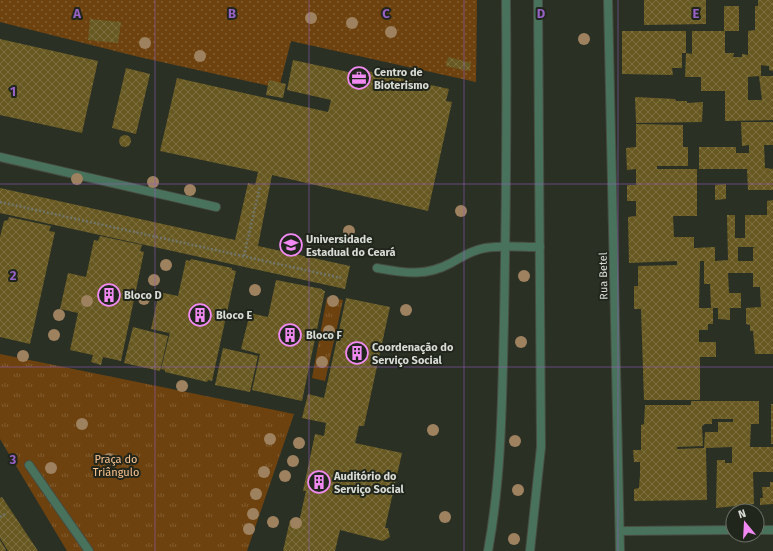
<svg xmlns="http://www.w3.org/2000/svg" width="773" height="551" font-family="'Fira Sans',sans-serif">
<defs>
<pattern id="grass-dots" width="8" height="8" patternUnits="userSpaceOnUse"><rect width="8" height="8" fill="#6e420f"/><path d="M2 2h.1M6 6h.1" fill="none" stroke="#825d31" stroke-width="1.8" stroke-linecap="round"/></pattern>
<pattern id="park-tufts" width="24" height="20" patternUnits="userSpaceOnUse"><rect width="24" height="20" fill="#6e420f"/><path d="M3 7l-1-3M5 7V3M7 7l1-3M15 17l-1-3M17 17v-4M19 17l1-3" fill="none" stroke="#825d31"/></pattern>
<pattern id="building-cross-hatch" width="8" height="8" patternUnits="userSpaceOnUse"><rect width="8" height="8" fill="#675921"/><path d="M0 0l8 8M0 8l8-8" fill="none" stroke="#7c7040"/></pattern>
</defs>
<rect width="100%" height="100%" fill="#2b3025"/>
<path fill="url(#grass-dots)" d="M0,0H477L476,82L291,41L279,88L139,57L0,22Z"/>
<g fill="url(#park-tufts)">
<path d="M327,297L343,300L325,381L312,378Z"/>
<path d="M0,354L294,414L247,551H67L0,439Z"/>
</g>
<g fill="url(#building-cross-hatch)" fill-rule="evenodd">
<path d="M644,0H706V24L644,25Z"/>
<path d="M758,0H773V71L769,70V66L761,65V76H773V120L725,121V91H701V77H685L686,53H682V68H672L673,75L622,74V31H686V53L692,54V31H724V6H739V31H725V53H734L733,57H742V54L748,55V31L755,30V6H758ZM759,76L762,100H748V77Z"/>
<path d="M90,19L121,22L118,43L88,40Z"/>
<path d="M0,39L98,61L82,133L0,115Z"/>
<path d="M448,57L471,63L469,71L446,66Z"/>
<path d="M293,60L362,75L363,70L449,89L446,101L452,102L428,211L272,175L258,246L350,266L345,289L0,213V188L235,240L248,183L255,185L258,172L160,151L177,78L328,112L331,100L287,90Z"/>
<path d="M126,68L150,74L136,134L112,128Z"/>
<path d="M269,80L286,84L283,98L266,95Z"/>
<path d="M635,97L675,99L676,101H687V103L703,102L702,122L636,123Z"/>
<path d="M741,122H773V145H764L765,168L773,169V190H748L747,169H699V147H736V153H749V145L742,146Z"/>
<path d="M636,124L683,125V147H688V166H657V169H697V216H673L674,237H694V248L715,247V261L728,260L727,215H735V238H745V215H767V201L773,200V354H755L753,331H750V325L746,324V308L761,307L760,287H753V273H728L729,293H741V308H730V320L718,319V308H713V324H708V330H699V342H716V357H700V400H644L641,309H634V286H638V266L677,265V261L629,263L628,217L636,216V201H627V185H636V169L627,170L626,148L636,147ZM738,247H755L753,248V261H738ZM700,261H704V284H710L711,308H699Z"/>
<circle cx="125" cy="141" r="6"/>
<path d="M726,184V199L715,200V185Z"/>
<path d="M9,217L51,226L49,231L55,232L30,344L0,337V237L4,221L8,220Z"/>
<path d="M100,236L142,245L140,251L144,252L121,361L103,357L101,365L91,362L93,355L70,350L78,313L60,309L68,273L86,277L94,240L98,241Z"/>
<path d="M191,259L232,268V270L236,271L212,381L208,380L207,382L165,372V370L161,369L170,332L169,333L151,329L159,292L178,296L186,260L190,261Z"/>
<path d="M276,280L322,289V290L325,291L302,401L252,390L260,354L241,349L250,313L268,317Z"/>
<path d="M346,298L390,307L364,426H359L355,443L402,453L385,528H388L390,537L383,541L340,530L335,551H283L290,520L299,522L306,491H303L315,434L324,436L326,423L302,418L308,394L324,398Z"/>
<path d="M133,327L168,336L160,371L124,363Z"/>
<path d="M223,348L258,356L250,392L215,385Z"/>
<path d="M691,401H759V424H751L750,447H773V472H753L754,504L716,508L717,460H725V463H732V447L706,448L707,500L634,501V489L639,488L640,475V462H634L633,450H641V425L644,424L645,405H691ZM712,419H733V422H718V432H705L704,448L677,449V447L703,446L702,426L705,424H712Z"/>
<rect x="771" y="404" width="2" height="40"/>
<path d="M770,482H773V504L760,505V498H763L762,487H770Z"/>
<path d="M2,497L38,551H8L0,538V498Z"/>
<path d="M0,540L6,550L5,551H0Z"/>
</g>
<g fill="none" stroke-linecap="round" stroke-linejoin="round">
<g stroke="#474c41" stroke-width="10">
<g id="lane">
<path d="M0,157L216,207"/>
<path d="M377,268C405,273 425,277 451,263C462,257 472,250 485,248C503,245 522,247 540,247"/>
<path d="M29,465L89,551"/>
<path d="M488,551C502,475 502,398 504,321C506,214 507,107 506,0"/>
<path d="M530,551L541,447L538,0"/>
</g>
</g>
<g stroke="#474c41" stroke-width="10">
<g id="street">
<path d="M608,0L620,551"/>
<path d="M757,530H773"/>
<path d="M621,531L733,530"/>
</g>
</g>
<g stroke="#70746b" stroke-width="2.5" stroke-dasharray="2 2" stroke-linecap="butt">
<path d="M0,202L341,278"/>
<path d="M244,256L260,186"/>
<path d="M0,517L7,513"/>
</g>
<use href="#lane" stroke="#49725c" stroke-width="8"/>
<use href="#street" stroke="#49725c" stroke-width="8"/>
</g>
<g fill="#9e815f">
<circle cx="311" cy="18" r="6"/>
<circle cx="352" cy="23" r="6"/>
<circle cx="391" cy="32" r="6"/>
<circle cx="584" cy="39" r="6"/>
<circle cx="145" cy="43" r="6"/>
<circle cx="200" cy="56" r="6"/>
<circle cx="77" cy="179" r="6"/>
<circle cx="153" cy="182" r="6"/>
<circle cx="190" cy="190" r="6"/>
<circle cx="461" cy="211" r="6"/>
<circle cx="349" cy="231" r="6"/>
<circle cx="166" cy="265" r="6"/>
<circle cx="524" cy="276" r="6"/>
<circle cx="154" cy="280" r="6"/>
<circle cx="255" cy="290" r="6"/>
<circle cx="144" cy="299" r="6"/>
<circle cx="87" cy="301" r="6"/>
<circle cx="333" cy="301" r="6"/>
<circle cx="406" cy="310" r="6"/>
<circle cx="59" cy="315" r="6"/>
<circle cx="329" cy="331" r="6"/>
<circle cx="54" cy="335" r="6"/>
<circle cx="521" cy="342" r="6"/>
<circle cx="23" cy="356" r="6"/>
<circle cx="322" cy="362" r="6"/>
<circle cx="182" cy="386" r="6"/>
<circle cx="82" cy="424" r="6"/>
<circle cx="433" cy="430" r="6"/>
<circle cx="270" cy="439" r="6"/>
<circle cx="515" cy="441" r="6"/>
<circle cx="299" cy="443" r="6"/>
<circle cx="109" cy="459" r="6"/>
<circle cx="293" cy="461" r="6"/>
<circle cx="51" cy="468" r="6"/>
<circle cx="264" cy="472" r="6"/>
<circle cx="285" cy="476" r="6"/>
<circle cx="518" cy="490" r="6"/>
<circle cx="256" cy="494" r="6"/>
<circle cx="253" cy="514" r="6"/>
<circle cx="445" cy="517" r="6"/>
<circle cx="273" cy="522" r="6"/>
<circle cx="296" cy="523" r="6"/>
<circle cx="249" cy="529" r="6"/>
<circle cx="514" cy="539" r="6"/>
</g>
<path fill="none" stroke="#9761c6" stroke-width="1" stroke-opacity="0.55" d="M155,0V551M309,0V551M464,0V551M618,0V551M0,184H773M0,367H773"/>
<defs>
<g id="office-ring" transform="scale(1.15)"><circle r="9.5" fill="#21261c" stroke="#f28af3" stroke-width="1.5"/><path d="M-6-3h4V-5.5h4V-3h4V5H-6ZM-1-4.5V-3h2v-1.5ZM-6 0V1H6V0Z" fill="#f28af3"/></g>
<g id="university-ring" transform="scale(1.15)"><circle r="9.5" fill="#21261c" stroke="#f28af3" stroke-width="1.5"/><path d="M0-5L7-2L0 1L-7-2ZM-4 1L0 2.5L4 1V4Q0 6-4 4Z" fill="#f28af3"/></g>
<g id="building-ring" transform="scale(1.15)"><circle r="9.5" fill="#21261c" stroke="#f28af3" stroke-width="1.5"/><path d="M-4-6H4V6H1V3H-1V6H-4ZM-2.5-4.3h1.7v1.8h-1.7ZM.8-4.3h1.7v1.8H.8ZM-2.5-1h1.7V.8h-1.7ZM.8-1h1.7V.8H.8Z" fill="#f28af3"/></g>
</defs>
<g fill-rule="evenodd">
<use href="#office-ring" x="359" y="78"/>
<use href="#university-ring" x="291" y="245"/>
<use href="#building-ring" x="109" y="295"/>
<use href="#building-ring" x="200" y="315"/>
<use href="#building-ring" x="290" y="335"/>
<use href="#building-ring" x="357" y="353"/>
<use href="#building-ring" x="319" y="482"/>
</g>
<g text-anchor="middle" stroke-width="4" stroke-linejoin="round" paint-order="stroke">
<g font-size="11" font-weight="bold" fill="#d9dcd6" stroke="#21261c" text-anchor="start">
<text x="374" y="76">Centro de<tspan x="374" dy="13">Bioterismo</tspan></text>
<text x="306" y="243">Universidade<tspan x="306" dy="13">Estadual do Ceará</tspan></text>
<text x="124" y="299">Bloco D</text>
<text x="216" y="319">Bloco E</text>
<text x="306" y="339">Bloco F</text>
<text x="372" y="351">Coordenação do<tspan x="372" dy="13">Serviço Social</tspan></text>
<text x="334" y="480">Auditório do<tspan x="334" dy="13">Serviço Social</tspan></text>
</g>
<g font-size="11" fill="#d9dcd6" stroke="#21261c">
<text transform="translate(603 276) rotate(-91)" y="4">Rua Betel</text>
</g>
<g font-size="11" fill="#fdc38e" stroke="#21261c">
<text x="116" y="463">Praça do<tspan x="116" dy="13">Triângulo</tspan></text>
</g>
</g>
<g font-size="13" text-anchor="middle" font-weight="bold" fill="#9761c6" stroke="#21261c" stroke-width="4" stroke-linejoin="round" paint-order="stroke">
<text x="77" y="18">A</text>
<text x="232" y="18">B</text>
<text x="386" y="18">C</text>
<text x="541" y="18">D</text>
<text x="696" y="18">E</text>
<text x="13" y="96">1</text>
<text x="13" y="280">2</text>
<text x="13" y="464">3</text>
</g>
<g transform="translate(745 523) rotate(342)"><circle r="19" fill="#21261c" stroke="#6b6f66"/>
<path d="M0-3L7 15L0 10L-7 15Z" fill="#f28af3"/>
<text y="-6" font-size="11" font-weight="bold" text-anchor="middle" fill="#d9dcd6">N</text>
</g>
</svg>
